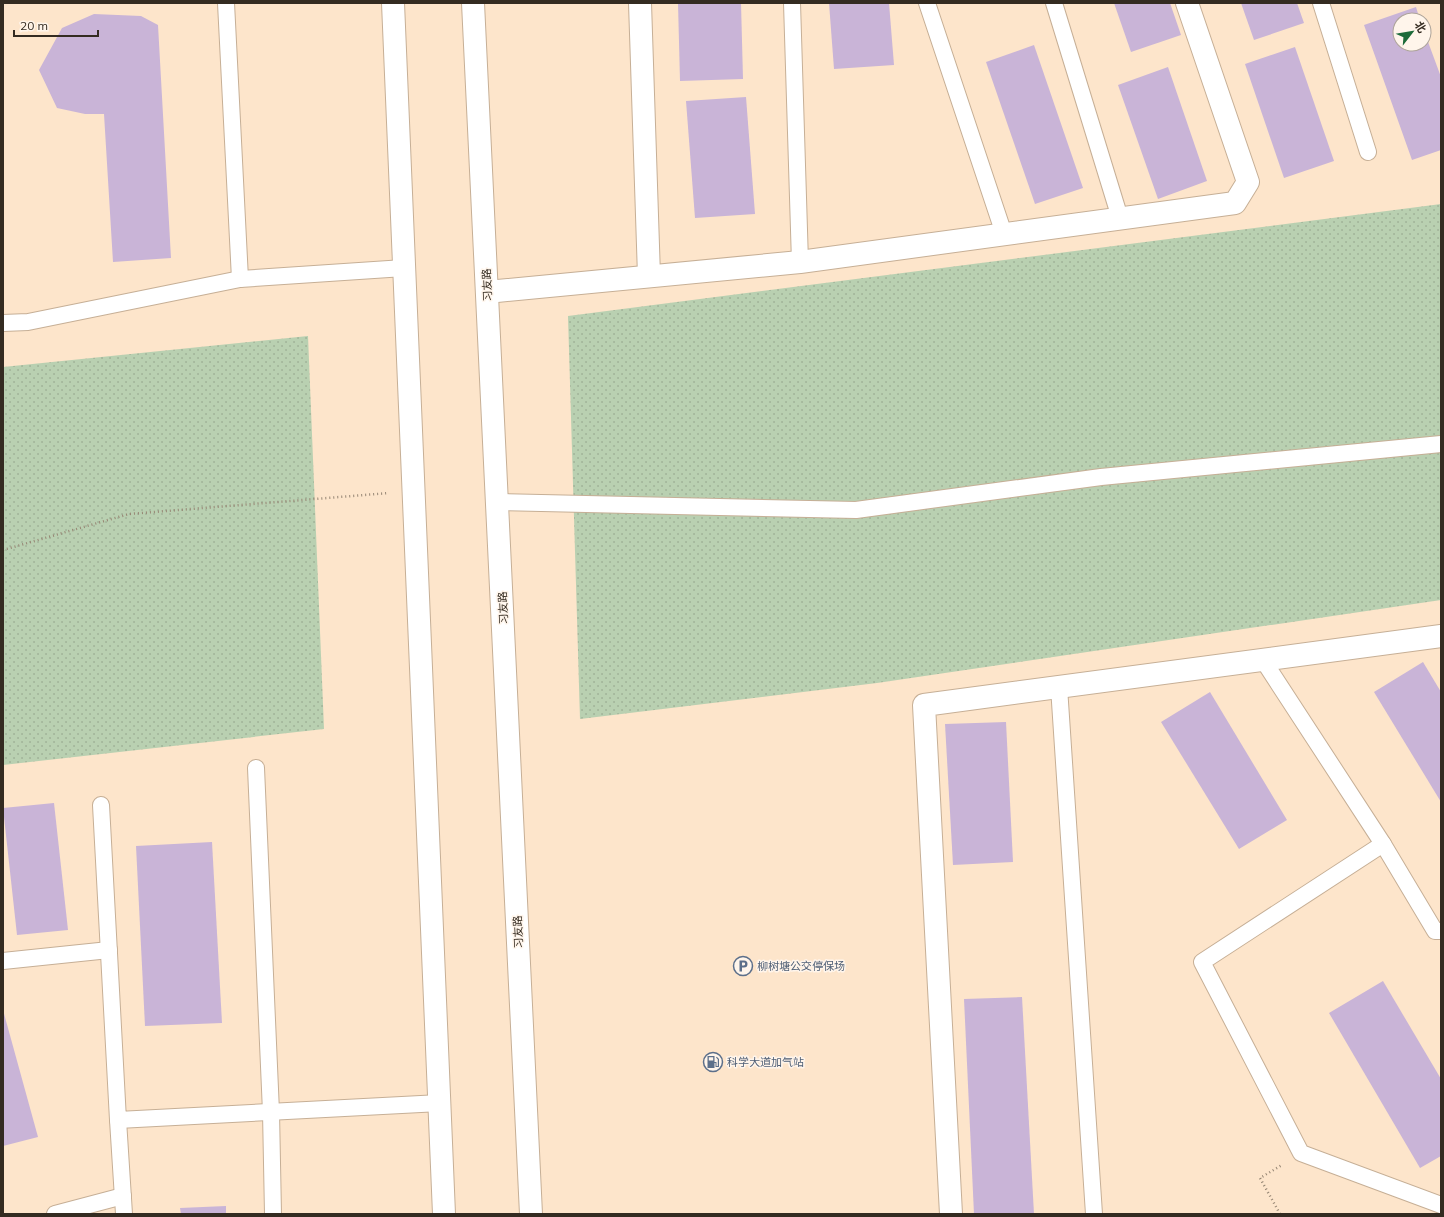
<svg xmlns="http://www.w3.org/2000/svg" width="1444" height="1217" font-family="Mulish,'Noto Sans SC',sans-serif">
<defs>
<pattern id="park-dots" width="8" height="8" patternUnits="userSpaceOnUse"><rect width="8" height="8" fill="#b9d0b1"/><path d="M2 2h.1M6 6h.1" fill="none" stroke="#a0b398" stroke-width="1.8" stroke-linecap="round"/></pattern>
</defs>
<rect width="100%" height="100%" fill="#fde5cb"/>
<g fill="url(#park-dots)">
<path d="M1441,204V600L877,683L580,719L568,316Z"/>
<path d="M308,336L324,729L3,765V367Z"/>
</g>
<g fill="#c9b4d7">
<path d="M678,3H741L743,79L680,81Z"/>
<path d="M829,3H889L894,65L834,69Z"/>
<path d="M1114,3H1170L1181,35L1131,52Z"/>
<path d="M1241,3H1297L1304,23L1254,40Z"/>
<path d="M1416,7L1420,20H1400V44H1424V31L1441,77V150L1412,160L1364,25Z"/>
<path d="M94,14L141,16L158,25L171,258L113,262L104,114H85L57,108L39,70L62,28Z"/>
<path d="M1034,45L1083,188L1035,204L986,62Z"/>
<path d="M1295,47L1334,161L1284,178L1245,64Z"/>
<path d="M1168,67L1207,181L1158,199L1118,85Z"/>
<path d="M746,97L755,214L695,218L686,101Z"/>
<path d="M1423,662L1441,692V802L1374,692Z"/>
<path d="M1210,692L1287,820L1239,849L1161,722Z"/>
<path d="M1006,722L1013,862L953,865L945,724Z"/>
<path d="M54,803L68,930L17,935L3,808Z"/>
<path d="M212,842L222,1023L145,1026L136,846Z"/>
<path d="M1383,981L1441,1079V1156L1420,1168L1329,1013Z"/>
<path d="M1022,997L1034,1214H974L964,999Z"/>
<path d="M3,1010L38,1137L3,1146Z"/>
<path d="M226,1206V1214H181L180,1208Z"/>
</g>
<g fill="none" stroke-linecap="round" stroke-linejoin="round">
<g stroke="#c6af96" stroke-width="18">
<g id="lane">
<path d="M226,3L240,279"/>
<path d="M792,3L800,262"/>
<path d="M927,3L1004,234"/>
<path d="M1054,3L1120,218"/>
<path d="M1321,3L1368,152"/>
<path d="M3,323L28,322L240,279L404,268"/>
<path d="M498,502L856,510L1101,477L1441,444"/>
<path d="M1263,660L1383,844"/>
<path d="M1059,687L1094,1214"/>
<path d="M256,768L271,1112L273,1214"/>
<path d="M101,805L118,1120L440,1103"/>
<path d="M1441,931H1435L1383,844L1202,962L1301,1153L1441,1205"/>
<path d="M3,961L109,950"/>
<path d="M118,1120L124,1214"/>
<path d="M55,1214L123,1196"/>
</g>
</g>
<g stroke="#c6af96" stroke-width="24">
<g id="street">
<path d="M640,3L649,276"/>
<path d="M487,292L800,262L1235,203L1248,182L1187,3"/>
<path d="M951,1214L924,705L1441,636"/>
</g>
</g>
<g stroke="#c6af96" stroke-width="24">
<g id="primary">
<path d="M393,3L444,1214"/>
<path d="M473,3L531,1214"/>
</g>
</g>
<g stroke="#968674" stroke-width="2.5" stroke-dasharray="1 3" stroke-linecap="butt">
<path d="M3,550L129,514L389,493"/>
<path d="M1280,1214L1260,1178L1282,1165"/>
</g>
<use href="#lane" stroke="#fff" stroke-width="16"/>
<use href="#street" stroke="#fff" stroke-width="22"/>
<use href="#primary" stroke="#fff" stroke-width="22"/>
</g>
<defs>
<g id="parking-ring" transform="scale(1)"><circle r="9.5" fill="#fff5eb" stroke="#5c6f8a" stroke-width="1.5"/><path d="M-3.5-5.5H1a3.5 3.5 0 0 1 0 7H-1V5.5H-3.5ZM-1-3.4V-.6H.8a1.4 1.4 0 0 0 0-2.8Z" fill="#5c6f8a"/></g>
<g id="fuel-ring" transform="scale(1)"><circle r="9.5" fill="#fff5eb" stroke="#5c6f8a" stroke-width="1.5"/><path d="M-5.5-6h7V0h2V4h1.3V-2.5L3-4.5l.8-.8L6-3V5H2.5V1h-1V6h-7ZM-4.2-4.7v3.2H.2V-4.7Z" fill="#5c6f8a"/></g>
</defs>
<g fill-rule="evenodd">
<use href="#parking-ring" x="743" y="966"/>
<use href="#fuel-ring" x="713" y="1062"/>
</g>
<g text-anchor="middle" stroke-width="3" stroke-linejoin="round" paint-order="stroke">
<g font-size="11" fill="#342b21" stroke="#fff5eb">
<text transform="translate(487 285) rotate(-93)" y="4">习友路</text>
<text transform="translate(503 608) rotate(-93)" y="4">习友路</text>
<text transform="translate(518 932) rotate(-93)" y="4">习友路</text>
</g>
<g font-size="11" fill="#4e5e75" stroke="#fff5eb" text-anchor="start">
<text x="757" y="970">柳树塘公交停保场</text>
<text x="727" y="1066">科学大道加气站</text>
</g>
</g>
<rect width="1444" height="1217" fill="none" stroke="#342b21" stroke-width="8"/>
<g transform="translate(1412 32) rotate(59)"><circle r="19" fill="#fff5eb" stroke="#aea49a"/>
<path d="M0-3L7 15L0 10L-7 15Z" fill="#1c6a39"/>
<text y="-6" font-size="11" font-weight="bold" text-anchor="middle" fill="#342b21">北</text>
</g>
<path d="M14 30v6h84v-6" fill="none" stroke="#342b21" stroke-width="2"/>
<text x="20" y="30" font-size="12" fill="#342b21" stroke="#fff5eb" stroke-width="3" paint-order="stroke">20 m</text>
</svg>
